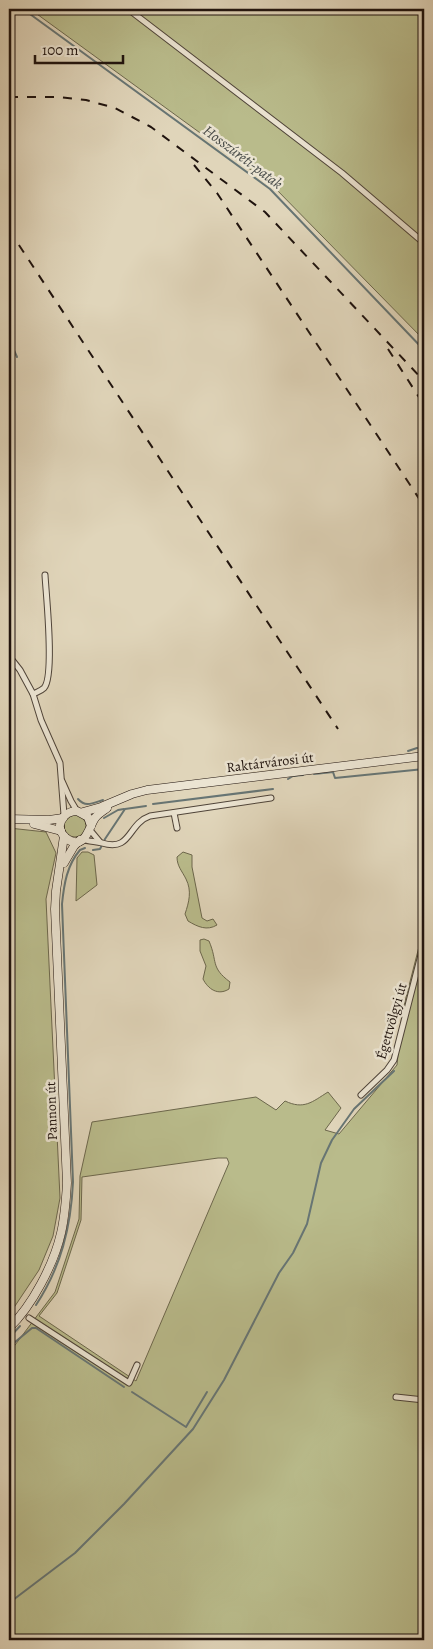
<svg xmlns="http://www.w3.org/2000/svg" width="433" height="1649" font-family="Alegreya,serif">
<rect width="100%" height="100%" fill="#e0d5ba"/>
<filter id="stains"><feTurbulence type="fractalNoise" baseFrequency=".004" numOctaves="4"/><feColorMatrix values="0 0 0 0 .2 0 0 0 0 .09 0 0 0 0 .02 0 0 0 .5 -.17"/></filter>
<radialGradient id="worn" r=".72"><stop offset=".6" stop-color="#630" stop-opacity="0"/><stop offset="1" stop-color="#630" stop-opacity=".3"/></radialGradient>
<g fill="#b9bb8b" stroke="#6c674c" fill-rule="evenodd">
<path d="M30,9H424V340L273,186Z"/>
<circle cx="75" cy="826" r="11"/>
<path d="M9,828L46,832L56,853L46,899L60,1198L53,1236L39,1270L9,1315Z"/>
<path d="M82,852H88L94,855L97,885L76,901L77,858Z"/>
<path d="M183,852L192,855V867L202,918L207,921L213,919L217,925C207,931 198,927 188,921L185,914C189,902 192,891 186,879C182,871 177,866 177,857Z"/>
<path d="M424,930V1640H9V1353L55,1292L79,1219L80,1176L92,1122L256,1097L276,1110L285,1101C304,1110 312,1102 328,1092L341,1108L325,1130L339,1134L397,1065L402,1013L423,931ZM218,1158H227L229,1163L136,1381L39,1316L57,1293L81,1220L82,1177Z"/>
<path d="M204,939L209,941C218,962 210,967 230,982L229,989C218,996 208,989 203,979L206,966L200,951V940Z"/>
</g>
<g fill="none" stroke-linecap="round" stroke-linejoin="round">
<g stroke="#677574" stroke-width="2">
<path d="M23,9L270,189L424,350"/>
<path d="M9,339L17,357"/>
<path d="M422,747H424"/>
<path d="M408,751L417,748"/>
<path d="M314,774L333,772L335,778L424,769"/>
<path d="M288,779L293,776L303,775"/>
<path d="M78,799C86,808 93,803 103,800"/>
<path d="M153,804L273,789"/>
<path d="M104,818L118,810L124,809"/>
<path d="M93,850L100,849L105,839L125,809L146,806"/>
<path d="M36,1305C61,1267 71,1227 73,1182L62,904C64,884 67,865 80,850L85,848"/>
<path d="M9,1338L20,1326"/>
<path d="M9,1347L32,1328H36L124,1387"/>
<path d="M132,1392L186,1427L207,1392"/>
<path d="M9,1603L75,1553L124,1504L193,1429L224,1380L279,1273L293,1253L307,1224L321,1163L332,1140L354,1109L394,1071"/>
</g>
<g stroke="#4f4439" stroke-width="7">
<g id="street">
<path d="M128,9L342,173L424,243"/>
<path d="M9,656L20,670L33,694L41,720L60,763L64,815"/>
<path d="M33,694C37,692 41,691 44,688C55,676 46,594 45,575"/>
<path d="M62,781L71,801L77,811"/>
<path d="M174,813L177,828"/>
<path d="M90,830L100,842"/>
<path d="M82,839C89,842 95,841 102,843C132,852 127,824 150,816L271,798"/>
<path d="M361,1095L387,1070L394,1060L424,943"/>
<path d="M29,1318L129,1383L137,1365"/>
<path d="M396,1397L424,1400"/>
</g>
</g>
<g stroke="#1f130e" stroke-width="9">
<g id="secondary">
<path d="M83,812L101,807L132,794L147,790L424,756"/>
<path d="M9,819L49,820L63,818"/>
<path d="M34,824L61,831"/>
<path d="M91,826L88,817L77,811C63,811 53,827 66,838C85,853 89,826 95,818C98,814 103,811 107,808"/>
<path d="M64,863L74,846L80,840"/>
<path d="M9,1328C32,1306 54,1264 61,1233C65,1216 66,1200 67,1183L55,909L56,891L64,836"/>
</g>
</g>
<use href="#street" stroke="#ebe4d2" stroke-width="5"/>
<use href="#secondary" stroke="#ebe4d2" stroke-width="8"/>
<g stroke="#1f130e" stroke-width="2" stroke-dasharray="9 9" stroke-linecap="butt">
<path d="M9,97H57L86,100L115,108L151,127L265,212L424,381"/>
<path d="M194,165L217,193L424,506"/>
<path d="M9,230L338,729"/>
<path d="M388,349L424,405"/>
</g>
</g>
<g text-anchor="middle" stroke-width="5" stroke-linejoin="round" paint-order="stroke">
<g font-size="14" fill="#1f130e" stroke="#ebe4d2">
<text transform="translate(270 762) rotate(-7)" y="5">Raktárvárosi út</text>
<text transform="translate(391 1021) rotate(-74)" y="5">Égettvölgyi út</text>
<text transform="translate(51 1111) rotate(-92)" y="5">Pannon út</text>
</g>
<g font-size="15" font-style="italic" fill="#494c4a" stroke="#ebe4d2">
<text transform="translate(243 157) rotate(37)" y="5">Hosszúréti-patak</text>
</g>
</g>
<rect width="433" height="1649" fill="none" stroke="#e0d5ba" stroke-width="30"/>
<rect x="10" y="10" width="413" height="1629" fill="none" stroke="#1f130e" stroke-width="2.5"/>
<rect x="15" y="15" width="403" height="1619" fill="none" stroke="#1f130e"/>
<path d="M35 55v8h88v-8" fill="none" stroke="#1f130e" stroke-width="2.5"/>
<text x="42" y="55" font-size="15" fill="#1f130e" stroke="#ebe4d2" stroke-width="4" paint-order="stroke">100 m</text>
<rect width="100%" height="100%" filter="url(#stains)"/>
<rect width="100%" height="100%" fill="url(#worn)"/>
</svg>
